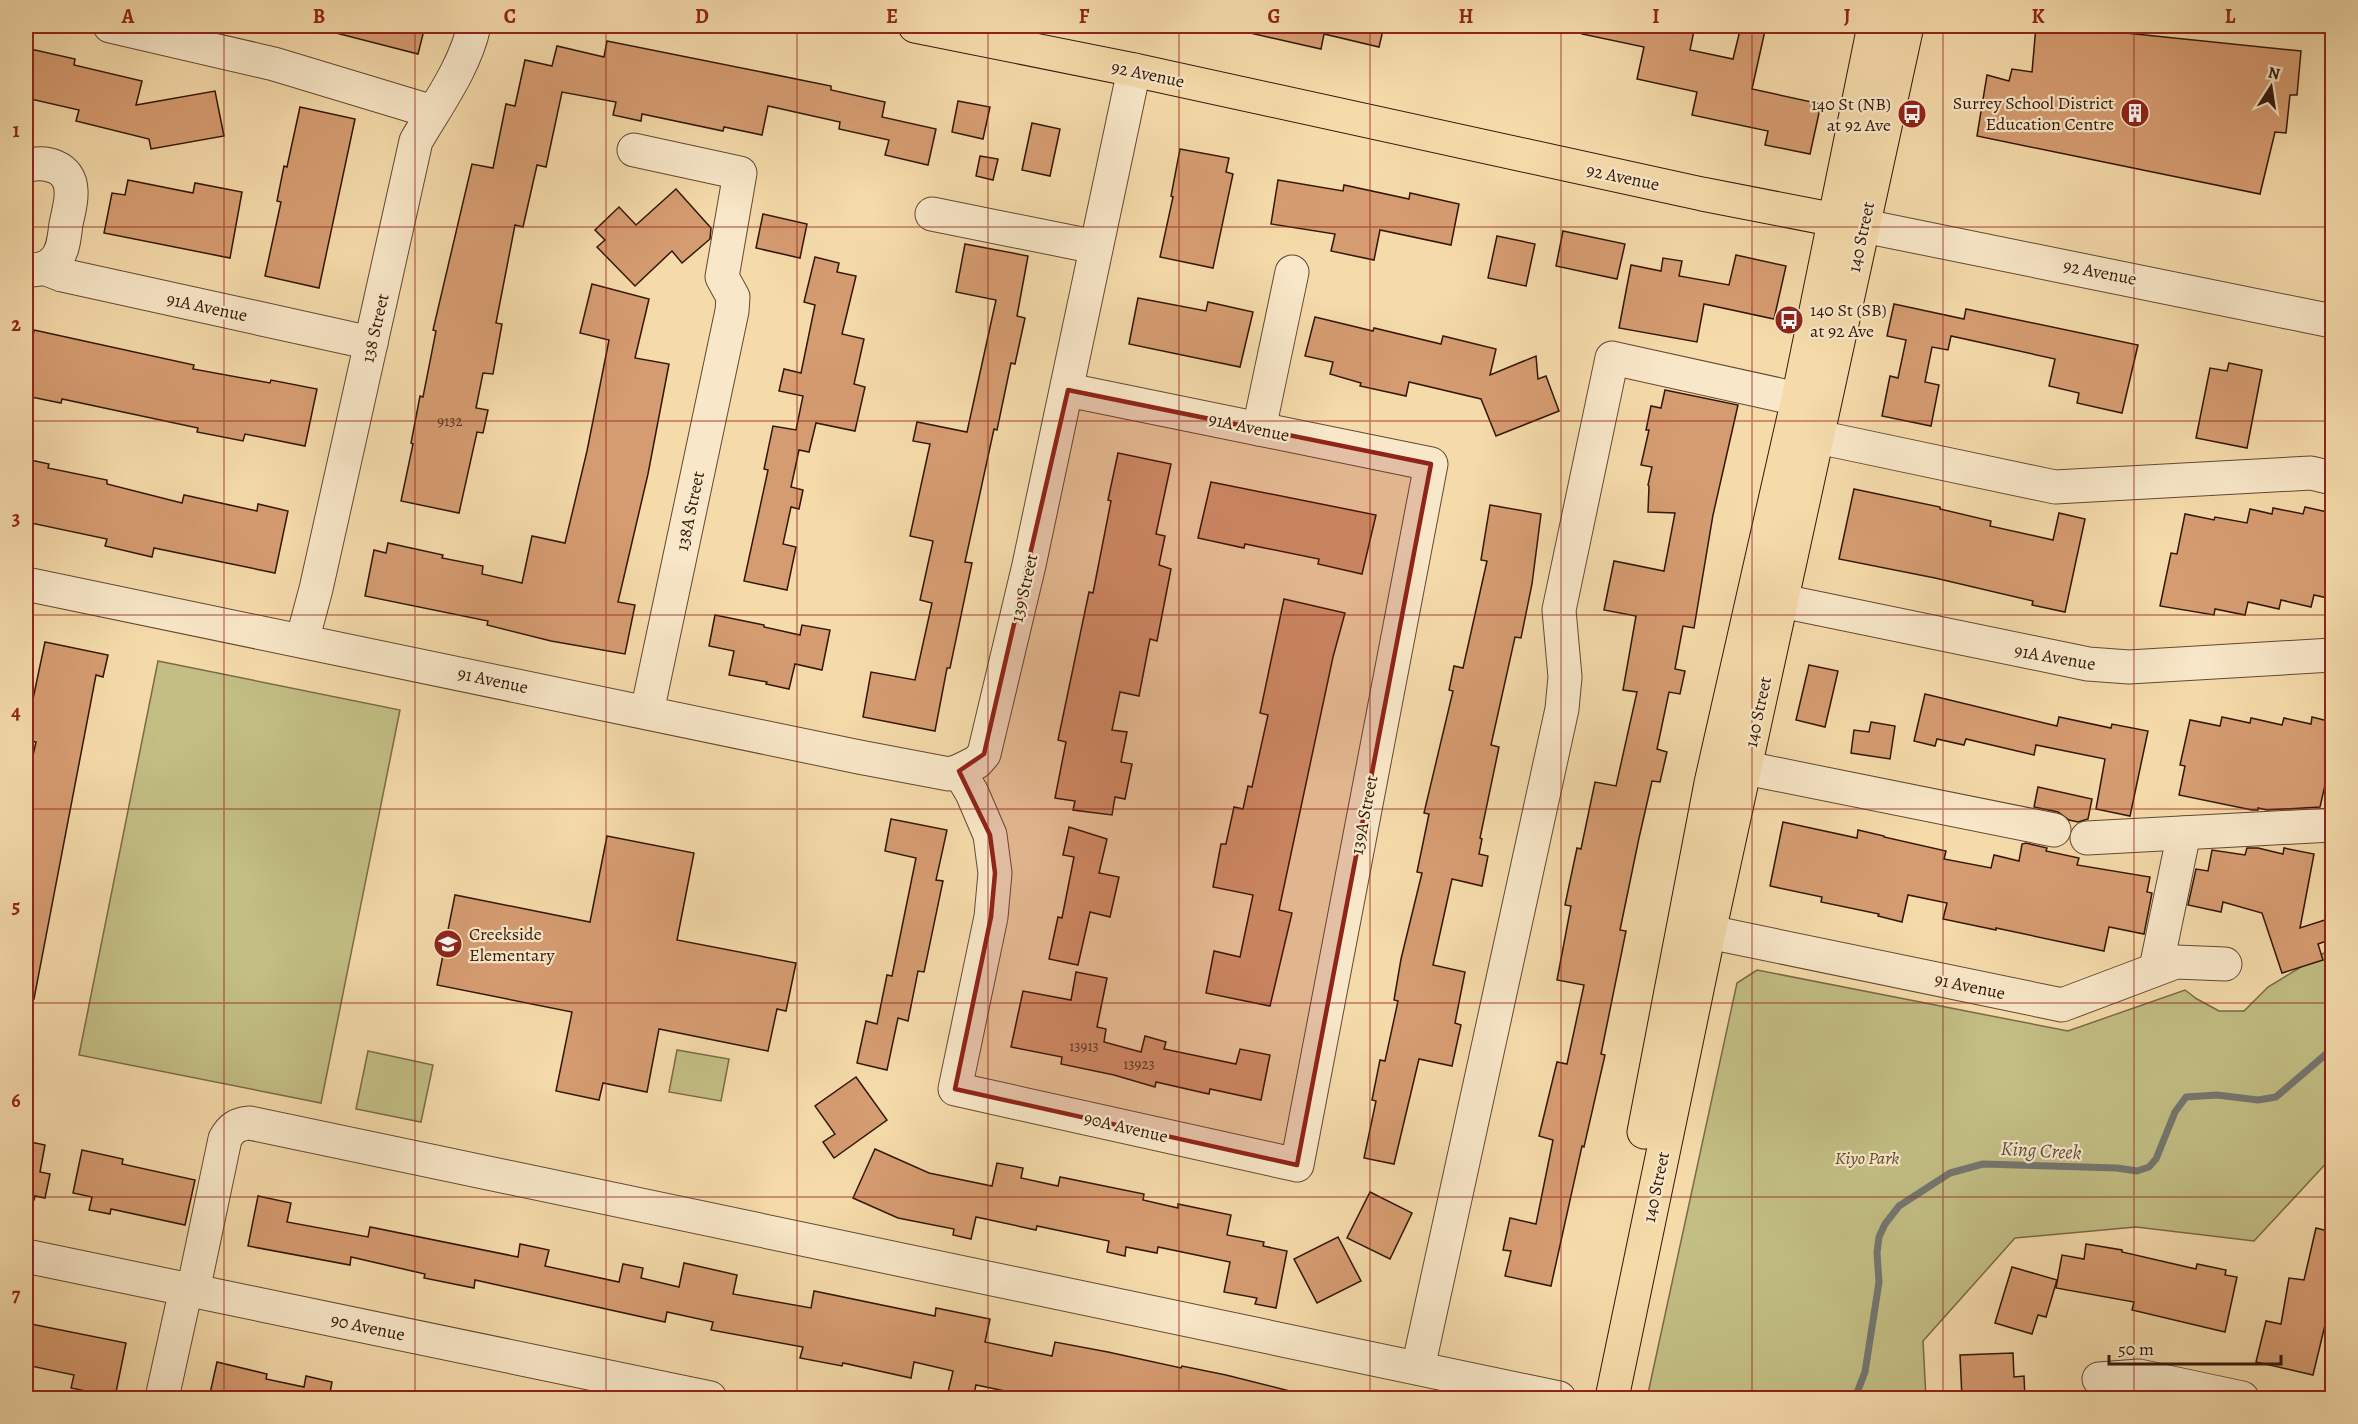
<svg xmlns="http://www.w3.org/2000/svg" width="2358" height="1424" font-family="Alegreya,serif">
<rect width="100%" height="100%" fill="#f5daaa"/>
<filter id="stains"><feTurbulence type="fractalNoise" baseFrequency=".00333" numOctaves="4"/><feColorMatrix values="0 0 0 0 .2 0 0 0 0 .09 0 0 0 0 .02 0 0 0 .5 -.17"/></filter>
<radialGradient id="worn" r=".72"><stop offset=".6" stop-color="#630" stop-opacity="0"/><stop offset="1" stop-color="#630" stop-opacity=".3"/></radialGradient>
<g fill="#c2be84" stroke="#7a6a47" stroke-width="1.5">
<path d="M158,661L400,710L321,1103L79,1055Z"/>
<path d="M2332,948V1157L2254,1241L2136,1227L2015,1238L1923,1341L1926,1398H1647L1737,983L1757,970L2068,1031L2185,990L2197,999L2219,1011H2244L2268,987Z"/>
<path d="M677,1050L729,1059L721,1101L669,1092Z"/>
<path d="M368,1051L433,1065L421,1122L356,1109Z"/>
</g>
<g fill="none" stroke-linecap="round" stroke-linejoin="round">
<path stroke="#757771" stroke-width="7" d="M1855,1398L1865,1372L1879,1282L1877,1253L1879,1237L1885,1224L1899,1206L1950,1173L1983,1164L2117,1168L2137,1171L2149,1167L2156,1159L2175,1112L2186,1097L2217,1095L2258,1100L2276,1097L2332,1049"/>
</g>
<g fill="#d69c71" stroke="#32170a" stroke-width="1.5">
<path d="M333,26H425L418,54L332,32Z"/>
<path d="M1251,26H1384L1379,47L1324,34L1321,49L1250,33Z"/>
<path d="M1583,26H1695L1690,50L1733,59L1741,26H1766L1752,89L1821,104L1810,154L1765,145L1768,131L1692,115L1697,92L1637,79L1644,47L1582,34Z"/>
<path d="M2036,26H2058L2301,51L2297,95H2290L2286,133L2275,132L2260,194L1977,136L1987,75L2009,81L2012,69L2032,72Z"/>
<path d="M607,41L831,86V90L885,102L882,117L936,129L928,165L885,155L889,140L839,129L840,122L768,106L762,135L724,127L723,131L642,114L641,121L613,115L616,102L562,92L546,167L537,165L523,227L515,225L496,323L502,324L493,374L483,373L476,408L488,410L483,433L477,432L459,513L401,501L413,444L411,443L420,396L423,397L436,331L433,330L472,164L493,168L506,104L515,106L525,60L552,66L557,46L604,57Z"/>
<path d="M26,48L75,59L74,65L142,81L136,105L215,91L224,136L151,149L149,139L76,121L79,110L26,98Z"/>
<path d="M958,101L990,107L983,139L952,132Z"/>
<path d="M300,107L355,119L319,288L265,276L281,202L277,201L284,166L287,167Z"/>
<path d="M1032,123L1060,129L1050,176L1022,170Z"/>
<path d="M1180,149L1229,158L1226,172L1233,174L1213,268L1160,257L1173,197L1171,196Z"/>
<path d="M980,156L998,159L993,180L976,176Z"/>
<path d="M128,180L193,193L195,183L242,192L230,258L104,233L112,193L125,195Z"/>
<path d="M1278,180L1343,191L1344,185L1409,199L1410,193L1459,204L1451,245L1380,230L1374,260L1331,251L1335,234L1271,224Z"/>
<path d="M676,189L711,228L710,239L682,263L672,251L635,286L597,247L605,240L595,230L619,207L636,225Z"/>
<path d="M763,214L807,224L800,258L756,248Z"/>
<path d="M1563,231L1625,244L1617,279L1556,266Z"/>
<path d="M1497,236L1535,244L1526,286L1488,278Z"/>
<path d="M965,244L1028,256L1017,316L1025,318L1015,364L1011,363L997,430L994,429L965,562L972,563L950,668H947L935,731L863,717L871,672L915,680L932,603L920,600L933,541L910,536L930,444L913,441L917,422L967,432L996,300L956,292Z"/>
<path d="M1736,255L1786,266L1774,319L1704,304L1697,342L1619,328L1631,265L1661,271L1663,258L1682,261L1679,276L1729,285Z"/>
<path d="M815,257L839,263L837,272L856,276L842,334L864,339L854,384L865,387L855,431L816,423L809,452L799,450L791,487L803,490L799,509L791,507L783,544L796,547L787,590L744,581L768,470L764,469L773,426L796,430L803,396L779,391L784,369L801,373L815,305L804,302Z"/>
<path d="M592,284L649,299L635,358L669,364L648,474L618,602L635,605L625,654L551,641L487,625L488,621L365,596L374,550L386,553L388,543L443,555L442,558L483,566L482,574L522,583L532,536L565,543L587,451L609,340L580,333Z"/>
<path d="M1138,298L1206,311L1208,302L1253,312L1240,367L1129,344Z"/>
<path d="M1894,304L1964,319L1966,309L2138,345L2122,413L2077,403L2079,393L2049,386L2055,359L1951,336L1948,350L1932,347L1925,382L1939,385L1931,426L1882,416L1890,376L1898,378L1906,340L1887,336Z"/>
<path d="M1315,317L1373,331L1374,328L1441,344L1443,336L1496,349L1490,375L1536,356L1538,379L1546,376L1559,411L1496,436L1481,399L1409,382L1406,396L1360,386L1361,383L1330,374L1333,362L1305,356Z"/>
<path d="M34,330L194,365L193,369L270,383L271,380L317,389L305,446L245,434L243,441L197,432L198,428L62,399L61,403L26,396V371Z"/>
<path d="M2229,363L2262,370L2247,448L2196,438L2210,368L2227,371Z"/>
<path d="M1665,390L1738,405L1713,515L1694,628L1683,626L1675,669L1685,671L1680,694L1669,692L1657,749L1667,752L1660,782L1652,781L1639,838L1620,930L1626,931L1601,1054L1605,1055L1584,1147L1582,1146L1551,1286L1505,1276L1511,1251L1503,1250L1510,1218L1536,1224L1553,1140L1539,1136L1557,1062L1567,1064L1584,985L1557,980L1571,906L1565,905L1577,848L1581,849L1595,782L1616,786L1637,692L1623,690L1636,616L1604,610L1614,561L1664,571L1675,513L1648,512L1649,486L1648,485L1652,467L1641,465L1649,430H1646L1651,406L1661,408Z"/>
<path d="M1118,453L1171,464L1156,534L1165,536L1159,565L1171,569L1157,641L1150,639L1139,696L1120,692L1112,730L1127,732L1121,762L1132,764L1125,799L1115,797L1112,815L1073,810L1075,801L1055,798L1066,742L1058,740L1089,592L1093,593L1111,501L1108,500Z"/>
<path d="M26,459L49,464L48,468L107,480V484L182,503L184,495L257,511L258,504L288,511L275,573L154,548L152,557L105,546L107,539L26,522Z"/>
<path d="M1211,482L1376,515L1362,574L1318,564L1319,559L1245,544L1244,548L1198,538Z"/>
<path d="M1854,489L1940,507V509L1991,521L1990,526L2053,540L2059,513L2085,519L2065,612L2032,605L2033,601L1935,578L1839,559Z"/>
<path d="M1490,505L1541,514L1532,584L1521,638L1515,637L1491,745L1499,747L1480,838L1482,839L1479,854L1488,856L1482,886L1452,879L1433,965L1465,972L1455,1023L1461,1025L1452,1066L1419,1059L1394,1164L1364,1158L1376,1101L1372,1100L1380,1060L1385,1061L1398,1001L1394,1000L1401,959L1422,873L1417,872L1429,814L1424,813L1453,691L1449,690L1454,666L1463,668L1487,561L1481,560Z"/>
<path d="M2305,507L2332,513V599L2314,595L2311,607L2281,600L2279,609L2248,602L2245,615L2215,609L2214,615L2160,606L2171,553L2177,554L2185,514L2214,520L2215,517L2247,523L2250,509L2272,514L2273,508L2303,514Z"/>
<path d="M1284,599L1345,613L1333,657L1279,910L1292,913L1270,1006L1206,993L1214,951L1240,957L1253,895L1213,887L1221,844H1226L1234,807L1243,809L1248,786L1252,787L1268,715L1260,713Z"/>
<path d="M715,615L764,625V627L800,635L802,625L830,630L822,670L795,664L789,689L766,684L767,682L729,675L734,651L709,646Z"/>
<path d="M45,642L108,655L103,677L96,675L34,999L26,998V787L36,742L26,740V732Z"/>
<path d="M1809,665L1838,671L1825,727L1796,720Z"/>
<path d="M1925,694L2057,726L2059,717L2111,728L2112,724L2148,731L2130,816L2096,809L2105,759L2036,745L2034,755L1966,739L1964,745L1937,739L1935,746L1914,741Z"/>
<path d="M2222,717L2250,723L2251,718L2282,725L2284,718L2311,724L2312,717L2332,722V755L2320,807L2267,810L2258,808V810H2252L2179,795L2185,766L2180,765L2190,720L2220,726Z"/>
<path d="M1871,722L1895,726L1890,759L1851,753L1854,730L1869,732Z"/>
<path d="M2038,787L2092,799L2088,819L2078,822L2069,820L2058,812L2034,807Z"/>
<path d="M891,819L947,830L936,880L943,881L924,972L918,971L908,1021L898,1018L887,1070L857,1063L866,1021L877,1024L887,975L892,976L916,858L885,851Z"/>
<path d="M1783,822L1857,838L1858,830L1884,836V837L1946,851L1944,859L1991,868L1994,855L2019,861L2022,844L2026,843L2047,848L2046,851L2079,858L2077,865L2150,877L2147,892L2152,893L2144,934L2109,927L2104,951L1996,928V930L1943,919L1947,903L1908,895L1902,922L1878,916L1879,914L1821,902L1822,897L1770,886Z"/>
<path d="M1069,827L1107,839L1099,873L1119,877L1110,917L1090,912L1078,965L1049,959L1058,917L1062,918L1074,857L1063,855Z"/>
<path d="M607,836L694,853L677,940L796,963L786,1011L777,1009L768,1051L659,1029L647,1092L603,1083L599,1100L556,1091L572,1012L437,985L455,895L590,922Z"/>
<path d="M2247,848H2258L2283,854L2284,848L2314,854L2300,928L2328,919L2332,939L2318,944L2323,960L2282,973L2262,913L2223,902L2221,912L2188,905L2196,869L2208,871L2212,850L2245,855Z"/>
<path d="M1076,972L1107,978L1097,1027L1106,1029L1104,1042L1141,1052L1145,1036L1166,1042L1164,1049L1236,1064L1240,1049L1270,1055L1261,1100L1210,1089L1209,1094L1156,1082L1155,1087L1114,1075L1061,1064L1062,1057L1011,1047L1023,991L1071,1000Z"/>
<path d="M856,1077L887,1120L834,1158L823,1142L835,1134L815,1106Z"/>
<path d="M26,1141L45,1145L40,1172L50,1174L45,1198L35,1196L34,1200H26Z"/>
<path d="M875,1149L929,1173L992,1186L997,1163L1023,1168L1021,1178L1058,1186L1060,1177L1144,1194L1143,1200L1178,1208V1204L1231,1215L1227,1235L1264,1242L1263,1246L1287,1251L1276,1308L1255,1304L1257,1298L1224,1292L1230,1262L1158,1247L1157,1253L1126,1247L1125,1256L1107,1252L1109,1241L1037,1226L1036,1230L976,1217L971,1239L953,1235L954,1229L898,1218L853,1198Z"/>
<path d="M82,1150L123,1159L122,1164L195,1180L185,1225L111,1209L110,1214L89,1210L92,1197L73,1193Z"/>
<path d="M1370,1192L1412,1213L1390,1259L1347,1238Z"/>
<path d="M258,1196L291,1203L287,1222L368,1237L370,1227L518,1257L520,1244L549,1250L545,1266L619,1282L623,1264L643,1268L641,1278L679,1287L684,1263L737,1275L733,1294L811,1308L814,1291L935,1316L936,1308L990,1319L985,1342L1052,1356L1055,1342L1108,1352L1181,1368L1182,1366L1226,1375L1290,1391L1289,1398H1039L976,1385L973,1398H958L947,1396L953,1371L914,1362L911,1378L843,1363L842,1366L800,1358L803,1347L711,1330L713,1322L667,1312L665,1322L475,1280L474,1288L424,1278L425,1274L351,1257L350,1265L248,1246Z"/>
<path d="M2316,1228L2332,1232V1326L2325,1325L2313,1375L2256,1362L2266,1321L2281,1324L2289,1278L2304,1280Z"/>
<path d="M1338,1237L1361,1281L1317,1303L1294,1259Z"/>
<path d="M2086,1244L2122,1250V1252L2196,1269L2197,1264L2226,1270L2225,1275L2237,1277L2225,1332L2132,1310L2134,1302L2056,1288L2062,1255L2084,1259Z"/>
<path d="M2012,1267L2057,1280L2046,1317L2038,1315L2032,1334L1995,1323Z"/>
<path d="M26,1323L126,1343L115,1397L71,1388L74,1375L26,1365Z"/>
<path d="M2013,1353L2014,1377L2024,1376L2025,1398H1962L1960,1355Z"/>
<path d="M217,1362L267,1374L266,1379L304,1387L306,1376L332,1382L329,1398H209Z"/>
</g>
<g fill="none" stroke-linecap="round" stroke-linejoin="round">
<g stroke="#634832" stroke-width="35">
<g id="minor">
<path d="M110,26L274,64L433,112"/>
<path d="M634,150L740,173L722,277L733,297L732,311L647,712"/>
<path d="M26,166C44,160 71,166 71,191C72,201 68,214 66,224C64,237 64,254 52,263C45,270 35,270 26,270"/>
<path d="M932,214L1096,247"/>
<path d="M1864,226L2332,321"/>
<path d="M44,268L62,275L371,343"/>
<path d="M1068,390L1431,464L1297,1165L955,1089L991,917L995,873L990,835L972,793L959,771L977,762L984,754L1029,565L1134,70"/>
<path d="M1259,429L1292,272"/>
<path d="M1818,437L2055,487L2311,473L2332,478"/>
<path d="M26,584L859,757L949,774L959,771"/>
<path d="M1782,601L2088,664L2129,667L2332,655"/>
<path d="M302,641L316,589L416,141C437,105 465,67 474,26"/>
<path d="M1746,768L2054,830"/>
<path d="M2087,838L2332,825"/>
<path d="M1709,932L2062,1005L2176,962L2225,964"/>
<path d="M2156,968L2184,833"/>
<path d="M26,1256L710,1398"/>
<path d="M193,1291L225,1139C231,1128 237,1124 250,1123L1559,1398"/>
<path d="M1418,1368L1562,709L1565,677L1559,610L1612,358L1798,399"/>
<path d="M2099,1379L2139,1376L2242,1398"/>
<path d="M162,1398L186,1289"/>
</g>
</g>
<g stroke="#32170a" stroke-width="35">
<g id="major">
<path d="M915,26L1134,70L1702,194L1856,224"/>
<path d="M1644,1132L1711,783L1798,399L1874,26"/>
<path d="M1612,1398L1709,932L1907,26"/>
</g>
</g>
<use href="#minor" stroke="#f8e7c8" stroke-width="33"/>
<use href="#major" stroke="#f5daaa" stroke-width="33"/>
</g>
<path fill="#8f2418" fill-opacity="0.2" stroke="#8f2418" stroke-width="4.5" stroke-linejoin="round" d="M1068,390L1431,464L1297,1165L955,1089L991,917L995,873L990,835L959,771L984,754Z"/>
<path fill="none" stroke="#8f2418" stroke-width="1.5" stroke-opacity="0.55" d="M224,26V1398M415,26V1398M606,26V1398M797,26V1398M988,26V1398M1179,26V1398M1370,26V1398M1561,26V1398M1752,26V1398M1943,26V1398M2134,26V1398M26,227H2332M26,421H2332M26,615H2332M26,809H2332M26,1003H2332M26,1197H2332"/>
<defs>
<g id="building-disc" transform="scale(1.5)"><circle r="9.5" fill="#8f2418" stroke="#f8e7c8"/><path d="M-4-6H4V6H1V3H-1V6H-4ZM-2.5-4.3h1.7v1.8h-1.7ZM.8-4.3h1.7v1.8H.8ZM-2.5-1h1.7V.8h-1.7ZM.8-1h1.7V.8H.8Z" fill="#fff"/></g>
<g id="bus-disc" transform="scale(1.5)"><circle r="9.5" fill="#8f2418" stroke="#f8e7c8"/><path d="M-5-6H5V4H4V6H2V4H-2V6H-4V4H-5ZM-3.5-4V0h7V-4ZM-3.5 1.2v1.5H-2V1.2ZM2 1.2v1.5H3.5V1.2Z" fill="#fff"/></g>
<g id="school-disc" transform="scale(1.5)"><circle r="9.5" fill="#8f2418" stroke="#f8e7c8"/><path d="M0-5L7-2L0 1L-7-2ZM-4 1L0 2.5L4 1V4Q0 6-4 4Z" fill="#fff"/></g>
</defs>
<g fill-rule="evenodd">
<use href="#building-disc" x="2135" y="113"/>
<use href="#bus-disc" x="1912" y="114"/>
<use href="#bus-disc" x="1789" y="320"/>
<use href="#school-disc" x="448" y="944"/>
</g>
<g text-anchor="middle" stroke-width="4.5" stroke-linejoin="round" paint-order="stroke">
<g font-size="15" fill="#5b3824">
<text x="450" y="426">9132</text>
<text x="1084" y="1051">13913</text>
<text x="1139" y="1069">13923</text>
</g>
<g font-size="18" fill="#32170a" stroke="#f8e7c8">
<text transform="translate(1148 74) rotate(12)" y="6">92 Avenue</text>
<text transform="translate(1623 177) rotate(12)" y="6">92 Avenue</text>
<text transform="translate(1861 237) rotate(-78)" y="6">140 Street</text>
<text transform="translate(2100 272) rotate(11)" y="6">92 Avenue</text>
<text transform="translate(207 307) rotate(12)" y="6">91A Avenue</text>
<text transform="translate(375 328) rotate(-77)" y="6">138 Street</text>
<text transform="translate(1249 427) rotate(12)" y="6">91A Avenue</text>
<text transform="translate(690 511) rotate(-78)" y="6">138A Street</text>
<text transform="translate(1024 588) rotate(-77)" y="6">139 Street</text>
<text transform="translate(2055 657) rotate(10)" y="6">91A Avenue</text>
<text transform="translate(493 680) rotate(12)" y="6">91 Avenue</text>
<text transform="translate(1758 712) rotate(-78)" y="6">140 Street</text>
<text transform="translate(1364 815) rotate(-79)" y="6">139A Street</text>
<text transform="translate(1970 986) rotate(12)" y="6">91 Avenue</text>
<text transform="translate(1126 1127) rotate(13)" y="6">90A Avenue</text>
<text transform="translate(1656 1187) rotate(-78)" y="6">140 Street</text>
<text transform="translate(368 1327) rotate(12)" y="6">90 Avenue</text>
</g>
<g font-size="18" fill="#32170a" stroke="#f8e7c8" text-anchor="end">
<text x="2114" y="109">Surrey School District<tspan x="2114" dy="21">Education Centre</tspan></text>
<text x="1891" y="110">140 St (NB)<tspan x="1891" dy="21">at 92 Ave</tspan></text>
<text x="1810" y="316" text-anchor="start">140 St (SB)<tspan x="1810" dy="21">at 92 Ave</tspan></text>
<text x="469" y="940" text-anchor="start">Creekside<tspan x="469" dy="21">Elementary</tspan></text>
</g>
<g font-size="18" font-style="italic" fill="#5d492f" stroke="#f8e7c8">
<text x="1867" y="1164">Kiyo Park</text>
</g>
<g font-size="20" font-style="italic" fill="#594f46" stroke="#f8e7c8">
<text transform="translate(2041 1150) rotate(3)" y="7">King Creek</text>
</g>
</g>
<rect width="2358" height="1424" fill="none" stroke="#f5daaa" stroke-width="66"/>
<g transform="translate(2271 87) rotate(12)" stroke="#f8e7c8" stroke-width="4.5" paint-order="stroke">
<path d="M0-4.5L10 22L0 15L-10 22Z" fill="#32170a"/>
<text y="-9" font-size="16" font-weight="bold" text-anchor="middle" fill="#32170a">N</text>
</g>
<path d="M2109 1355v9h172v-9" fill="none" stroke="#32170a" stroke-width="3"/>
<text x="2118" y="1355" font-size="18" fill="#32170a" stroke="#f8e7c8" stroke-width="4.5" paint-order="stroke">50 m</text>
<rect x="33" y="33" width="2292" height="1358" fill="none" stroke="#8f2418" stroke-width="2"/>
<g font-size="20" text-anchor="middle" font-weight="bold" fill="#8f2418">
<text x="128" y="23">A</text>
<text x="319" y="23">B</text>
<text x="510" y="23">C</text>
<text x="702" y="23">D</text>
<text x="892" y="23">E</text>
<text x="1084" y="23">F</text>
<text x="1274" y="23">G</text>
<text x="1466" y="23">H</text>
<text x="1656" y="23">I</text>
<text x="1847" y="23">J</text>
<text x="2038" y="23">K</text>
<text x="2230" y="23">L</text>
<text x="16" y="137">1</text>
<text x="16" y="331">2</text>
<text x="16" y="525">3</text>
<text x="16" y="719">4</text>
<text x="16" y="913">5</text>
<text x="16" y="1107">6</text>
<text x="16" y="1301">7</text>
</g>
<rect width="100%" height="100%" filter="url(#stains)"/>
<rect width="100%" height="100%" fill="url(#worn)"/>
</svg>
